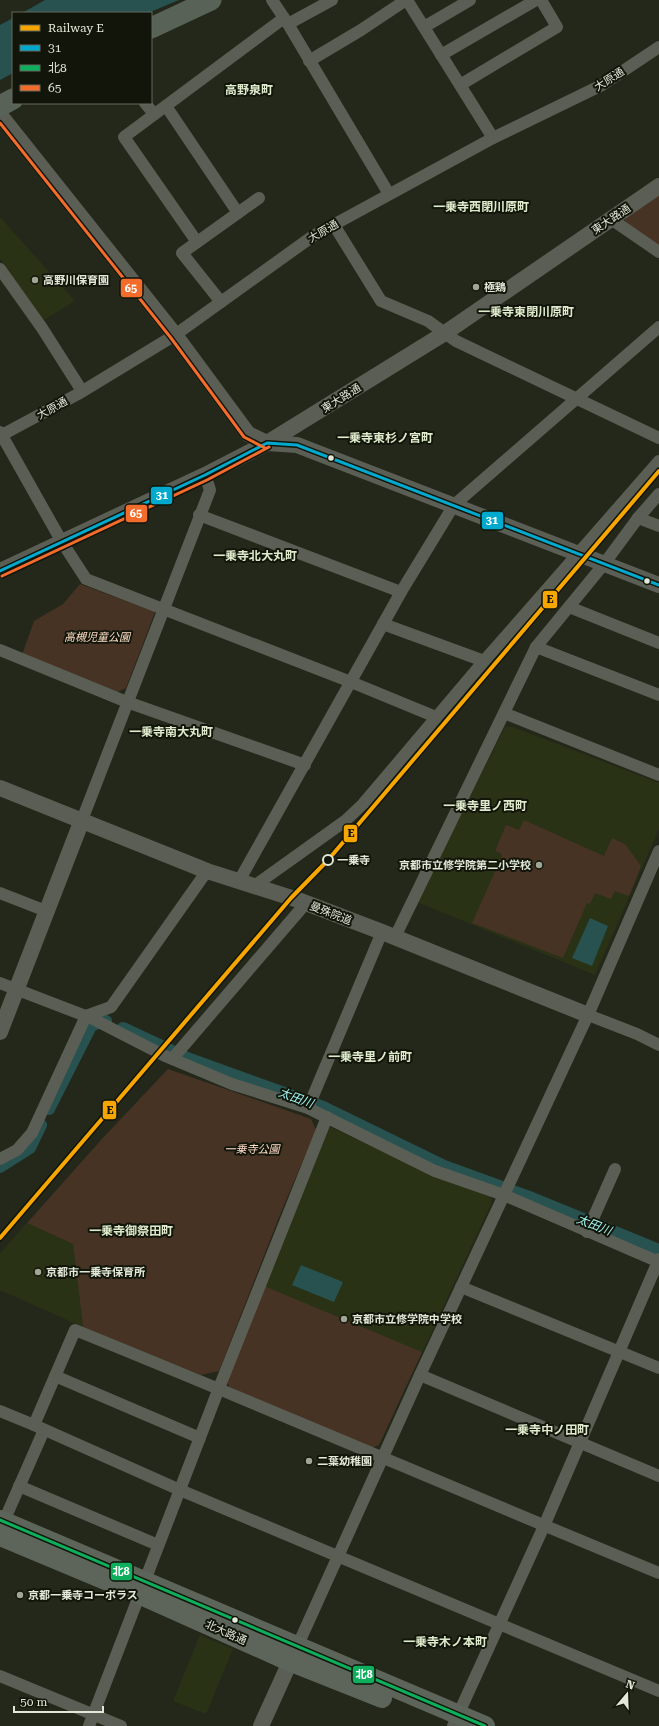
<svg xmlns="http://www.w3.org/2000/svg" width="659" height="1726" font-family="'Roboto Serif','Noto Sans JP',serif">
<rect width="100%" height="100%" fill="#24281b"/>
<g fill="#293215">
<path d="M0,217L75,301L42,321L0,259Z"/>
<path d="M505,727H513L659,783V829L595,975L417,902Z"/>
<path d="M327,1127H330L433,1175L490,1196L492,1202L379,1445L227,1381Z"/>
<path d="M27,1223L73,1244L83,1327L0,1290V1253Z"/>
<path d="M200,1635L233,1649L206,1714L173,1701Z"/>
</g>
<g fill="#463324">
<path d="M659,194V247L625,223V217Z"/>
<path d="M80,584L155,612L126,688L117,692L22,655L34,621L63,604Z"/>
<path d="M524,820L604,856L612,838L625,844L641,866L629,896L615,891L611,899L595,893L590,904L587,903L563,958L472,923L502,856L501,853L495,851L506,825L519,830Z"/>
<path d="M168,1069L311,1119L316,1130L281,1212L219,1371L201,1375L83,1327L73,1244L27,1223L101,1140Z"/>
<path d="M264,1286L422,1352L379,1445L372,1448L229,1387L227,1381Z"/>
</g>
<g fill="#275250">
<path d="M45,0H179L148,13H22Z"/>
<path d="M13,18V73L0,80V25Z"/>
<path d="M590,918L608,926L592,966L572,958Z"/>
<path d="M301,1265L343,1282L334,1302L292,1285Z"/>
</g>
<g fill="none" stroke-linecap="round" stroke-linejoin="round">
<g stroke="#275250" stroke-width="12">
<path d="M123,1028L187,1058L323,1107L444,1166L532,1198L659,1250"/>
<path d="M49,1109L91,1026L104,1020L106,1021"/>
<path d="M0,1167L30,1148L41,1125"/>
</g>
<g stroke="#5a5e54" stroke-width="12">
<path d="M272,0L288,24L389,194"/>
<path d="M407,0L493,138"/>
<path d="M288,24L332,0"/>
<path d="M424,27L470,0"/>
<path d="M441,55L536,0"/>
<path d="M309,61L361,30L406,0"/>
<path d="M460,85L557,27L541,0"/>
<path d="M145,103L154,114"/>
<path d="M166,106L238,213"/>
<path d="M611,219L659,252"/>
<path d="M334,225L381,301L428,321L456,341L659,438"/>
<path d="M197,242L124,137L284,18"/>
<path d="M0,269L42,328L82,391"/>
<path d="M221,302L182,253L259,198"/>
<path d="M0,432L62,542L86,579L351,682L436,717"/>
<path d="M0,436L78,394L175,335L313,236L493,138L602,85L659,47"/>
<path d="M199,515L401,592"/>
<path d="M638,518L659,526"/>
<path d="M569,607L659,643"/>
<path d="M383,624L484,661"/>
<path d="M536,647L659,695"/>
<path d="M0,650L127,702L305,765"/>
<path d="M504,713L659,775"/>
<path d="M82,820L210,490L205,475"/>
<path d="M239,881L401,592L454,505L659,327"/>
<path d="M254,886L345,821L363,804L484,661L659,461"/>
<path d="M0,893L46,911"/>
<path d="M382,932L308,1108L435,1171L504,1195L659,1262"/>
<path d="M395,937L536,647L604,564L638,518L659,494"/>
<path d="M0,983L91,1018L165,1056L232,1084L308,1108"/>
<path d="M588,1015L637,1034L659,1045"/>
<path d="M173,1058L306,903"/>
<path d="M0,1159L17,1150L32,1133L86,1016L111,1007L207,871"/>
<path d="M587,1232L615,1169"/>
<path d="M461,1287L659,1368"/>
<path d="M420,1375L659,1476"/>
<path d="M55,1376L200,1438"/>
<path d="M0,1411L34,1425"/>
<path d="M19,1486L158,1545"/>
<path d="M1,1528L44,1430"/>
<path d="M659,1573C464,1493 271,1409 75,1330L34,1425L180,1490L659,1691"/>
<path d="M297,1647L420,1375L588,1015L659,851"/>
<path d="M0,1676L121,1726"/>
<path d="M89,1726L219,1388L327,1117"/>
<path d="M453,1726L544,1526L659,1259"/>
</g>
<g stroke="#5a5e54" stroke-width="16">
<path d="M0,115L175,335L248,434L267,443L297,445L659,585"/>
<path d="M0,571L205,475L267,443L445,333L659,186"/>
<path d="M0,788L207,871L298,900L382,932L588,1015"/>
<path d="M0,1032L82,820"/>
<path d="M261,1726L295,1651"/>
</g>
<g stroke="#5d655a" stroke-width="20">
<path d="M0,1520L485,1726"/>
<path d="M0,1536L139,1594L289,1661L382,1698"/>
</g>
<g stroke="#586256" stroke-width="21">
<path d="M151,28L211,0"/>
<path d="M0,106L13,99"/>
</g>
<g stroke="#11150a" stroke-width="6">
<path id="bus-1" d="M0,571L205,475L267,443L297,445L659,585"/>
</g>
<g stroke="#11150a" stroke-width="6">
<path id="bus-2" d="M0,1520L485,1726"/>
</g>
<g stroke="#11150a" stroke-width="6">
<g id="bus-3">
<path d="M0,123L171,338L244,437L265,448"/>
<path d="M2,576L207,480L269,447"/>
</g>
</g>
<use href="#bus-1" stroke="#00a9ce" stroke-width="3"/>
<use href="#bus-2" stroke="#0daf5c" stroke-width="3"/>
<use href="#bus-3" stroke="#f36c2b" stroke-width="3"/>
<g stroke="#11150a" stroke-width="7">
<path id="rail-1" d="M0,1238L291,898L328,860L659,471"/>
</g>
<use href="#rail-1" stroke="#f7a600" stroke-width="4"/>
</g>
<g fill="#a0a596" stroke="#11150a" stroke-width="1.5">
<circle cx="35" cy="280" r="4"/>
<circle cx="476" cy="287" r="4"/>
<circle cx="539" cy="865" r="4"/>
<circle cx="38" cy="1272" r="4"/>
<circle cx="344" cy="1319" r="4"/>
<circle cx="309" cy="1461" r="4"/>
<circle cx="20" cy="1595" r="4"/>
</g>
<g fill="#e2e8d8" stroke="#11150a" stroke-width="1.5">
<circle cx="331" cy="458" r="3.5"/>
<circle cx="647" cy="581" r="3.5"/>
<circle cx="235" cy="1620" r="3.5"/>
</g>
<circle fill="#11150a" stroke="#e2e8d8" stroke-width="2" cx="328" cy="860" r="5"/>
<g text-anchor="middle" stroke-width="4" stroke-linejoin="round" paint-order="stroke">
<g font-size="11" fill="#e2e8d8" stroke="#11150a">
<text transform="translate(609 79) rotate(-32)" y="4">大原通</text>
<text transform="translate(611 219) rotate(-34)" y="4">東大路通</text>
<text transform="translate(323 231) rotate(-30)" y="4">大原通</text>
<text transform="translate(341 398) rotate(-32)" y="4">東大路通</text>
<text transform="translate(52 408) rotate(-29)" y="4">大原通</text>
<text transform="translate(331 913) rotate(21)" y="4">曼殊院道</text>
<text transform="translate(226 1632) rotate(24)" y="4">北大路通</text>
</g>
<g font-size="11" font-weight="bold" fill="#e2e8d8" stroke="#11150a" text-anchor="start">
<text x="43" y="284">高野川保育園</text>
<text x="484" y="291">極鶏</text>
<text x="531" y="869" text-anchor="end">京都市立修学院第二小学校</text>
<text x="46" y="1276">京都市一乗寺保育所</text>
<text x="352" y="1323">京都市立修学院中学校</text>
<text x="317" y="1465">二葉幼稚園</text>
<text x="28" y="1599">京都一乗寺コーポラス</text>
</g>
<g font-size="11" font-style="italic" fill="#fedbc5" stroke="#11150a">
<text x="97" y="641">高槻児童公園</text>
<text x="252" y="1153">一乗寺公園</text>
</g>
<g font-size="11" font-weight="bold" fill="#e2e8d8" stroke="#11150a" text-anchor="start">
<text x="337" y="864">一乗寺</text>
</g>
<g font-size="12" font-weight="bold" fill="#deeacb" stroke="#11150a">
<text x="249" y="94">高野泉町</text>
<text x="481" y="211">一乗寺西閉川原町</text>
<text x="526" y="316">一乗寺東閉川原町</text>
<text x="385" y="442">一乗寺東杉ノ宮町</text>
<text x="255" y="560">一乗寺北大丸町</text>
<text x="171" y="736">一乗寺南大丸町</text>
<text x="485" y="810">一乗寺里ノ西町</text>
<text x="370" y="1061">一乗寺里ノ前町</text>
<text x="131" y="1235">一乗寺御祭田町</text>
<text x="547" y="1434">一乗寺中ノ田町</text>
<text x="445" y="1646">一乗寺木ノ本町</text>
</g>
<g font-size="12" font-style="italic" fill="#a1f4f2" stroke="#11150a">
<text transform="translate(296 1098) rotate(20)" y="4">太田川</text>
<text transform="translate(594 1225) rotate(21)" y="4">太田川</text>
</g>
</g>
<g stroke="#11150a" stroke-width="1.5">
<rect x="120" y="278" width="23" height="20" rx="4" fill="#f36c2b"/>
<rect x="150" y="486" width="23" height="19" rx="4" fill="#00a9ce"/>
<rect x="125" y="504" width="23" height="19" rx="4" fill="#f36c2b"/>
<rect x="481" y="511" width="23" height="19" rx="4" fill="#00a9ce"/>
<rect x="542" y="590" width="16" height="19" rx="4" fill="#f7a600"/>
<rect x="343" y="824" width="15" height="19" rx="4" fill="#f7a600"/>
<rect x="102" y="1100" width="15" height="20" rx="4" fill="#f7a600"/>
<rect x="110" y="1562" width="23" height="19" rx="4" fill="#0daf5c"/>
<rect x="352" y="1665" width="23" height="19" rx="4" fill="#0daf5c"/>
</g>
<g font-size="11" text-anchor="middle" font-weight="bold" fill="#fff">
<text x="131" y="292">65</text>
<text x="162" y="499">31</text>
<text x="136" y="517">65</text>
<text x="492" y="524">31</text>
<text x="121" y="1575">北8</text>
<text x="364" y="1678">北8</text>
</g>
<g font-size="11" text-anchor="middle" font-weight="bold" fill="#111">
<text x="550" y="603">E</text>
<text x="351" y="837">E</text>
<text x="110" y="1114">E</text>
</g>
<rect x="12" y="12" width="140" height="92" fill="#11150a" stroke="#65695c"/>
<rect x="20" y="25" width="20" height="6" fill="#f7a600" stroke="#65695c"/>
<text x="48" y="32" font-size="12" fill="#e2e8d8">Railway E</text>
<rect x="20" y="45" width="20" height="6" fill="#00a9ce" stroke="#65695c"/>
<text x="48" y="52" font-size="12" fill="#e2e8d8">31</text>
<rect x="20" y="65" width="20" height="6" fill="#0daf5c" stroke="#65695c"/>
<text x="48" y="72" font-size="12" fill="#e2e8d8">北8</text>
<rect x="20" y="85" width="20" height="6" fill="#f36c2b" stroke="#65695c"/>
<text x="48" y="92" font-size="12" fill="#e2e8d8">65</text>
<g transform="translate(627 1694) rotate(19)" stroke="#11150a" stroke-width="3" paint-order="stroke">
<path d="M0-3L7 15L0 10L-7 15Z" fill="#e2e8d8"/>
<text y="-6" font-size="11" font-weight="bold" text-anchor="middle" fill="#e2e8d8">N</text>
</g>
<path d="M14 1706v6h89v-6" fill="none" stroke="#e2e8d8" stroke-width="2"/>
<text x="20" y="1706" font-size="12" fill="#e2e8d8" stroke="#11150a" stroke-width="3" paint-order="stroke">50 m</text>
</svg>
